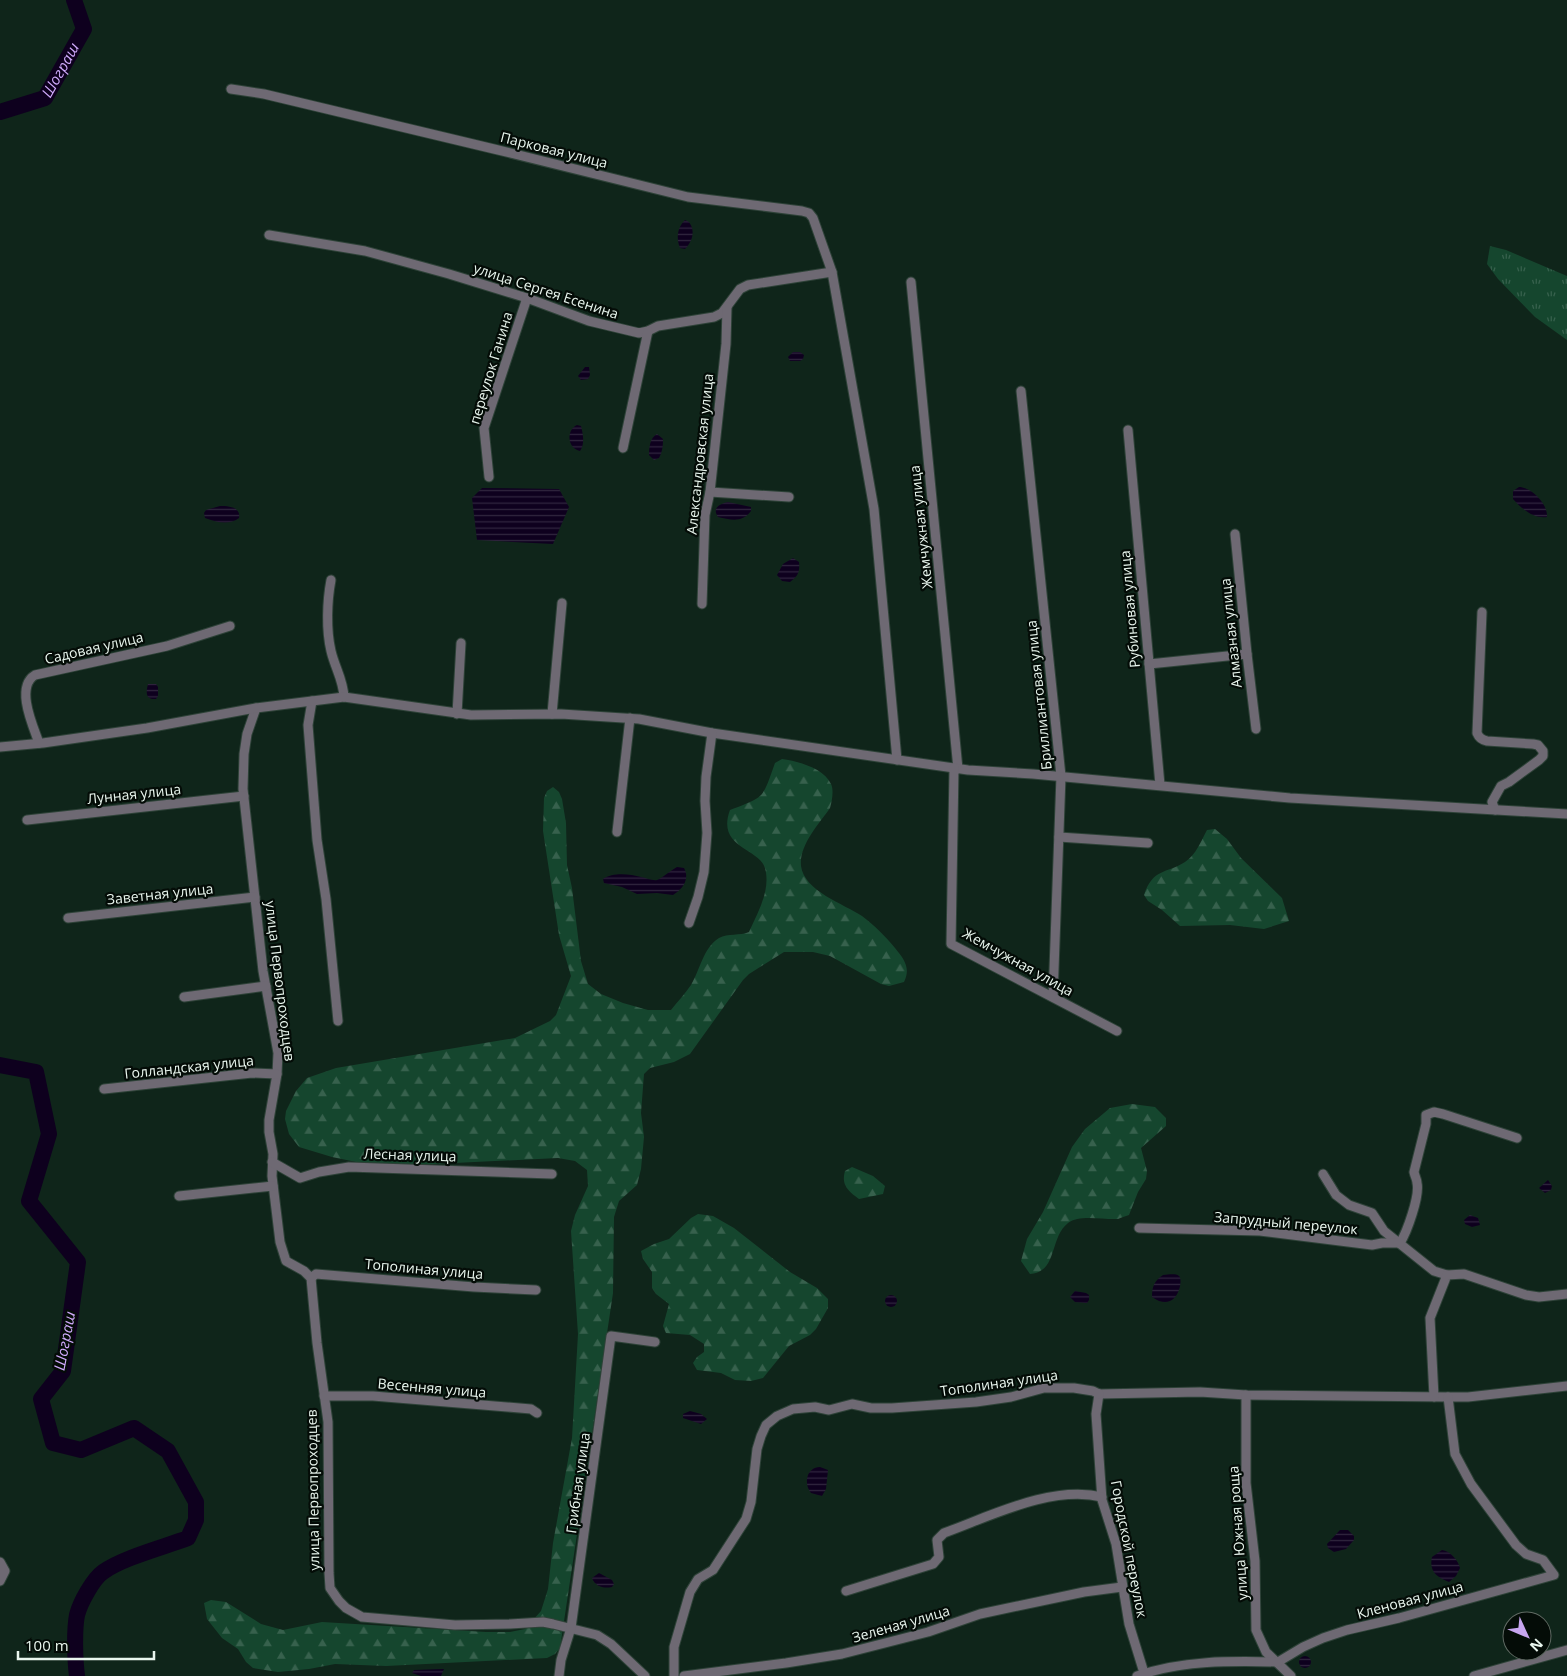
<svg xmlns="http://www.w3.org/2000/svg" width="1567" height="1676" font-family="'Open Sans',sans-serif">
<defs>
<pattern id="grass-tufts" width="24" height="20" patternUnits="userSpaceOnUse" patternTransform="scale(1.25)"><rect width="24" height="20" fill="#15462e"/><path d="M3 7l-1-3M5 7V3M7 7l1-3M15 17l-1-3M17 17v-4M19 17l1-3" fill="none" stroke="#37614d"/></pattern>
<pattern id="forest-firs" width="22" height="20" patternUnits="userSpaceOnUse" patternTransform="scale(1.25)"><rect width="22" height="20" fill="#15462e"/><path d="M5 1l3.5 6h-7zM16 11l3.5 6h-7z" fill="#37614d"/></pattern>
<pattern id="water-rules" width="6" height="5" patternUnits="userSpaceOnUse" patternTransform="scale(1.25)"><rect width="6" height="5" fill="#0e001e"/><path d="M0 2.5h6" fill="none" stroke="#31263f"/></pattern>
</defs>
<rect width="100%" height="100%" fill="#0f251a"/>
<path fill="url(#grass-tufts)" d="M1490,246L1506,250L1567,276V340L1535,317L1498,279L1487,264Z"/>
<g fill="url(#forest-firs)">
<path d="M782,759C797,761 824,768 831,784C834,790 832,801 830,808C819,824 799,845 801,866C804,891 844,904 862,916C875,926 885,936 895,948C904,959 911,968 904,982L889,986L881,984L830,956L813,952H784L749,974L743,980L690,1054L674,1062L650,1068L644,1074L641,1113L644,1137L641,1169L637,1185L619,1201L614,1217L613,1293L560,1648L555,1654L547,1658L386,1666L335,1664L309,1669L278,1672L253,1668L246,1662L238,1649L222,1638L207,1619L204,1603L211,1600L226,1602L261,1624L283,1630L322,1622L486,1632H510L525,1629L541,1611L548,1589L553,1543L572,1438L578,1334L571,1231L575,1215L588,1186L587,1170L575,1161L558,1158L393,1166L366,1164L332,1157L299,1147L289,1134L285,1119L286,1111L296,1091L307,1078L336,1068L515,1038L550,1021L556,1015L571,976L559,935L543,831L544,798L547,791L553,787L559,792L562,799L566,823L567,865L572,888L581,961L588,984L601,994L623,1003L648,1010H671C677,1002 685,994 691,985C700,970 703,948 719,938C728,933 740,936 749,932C758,912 771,890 765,868C759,848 716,848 730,810C766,796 762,799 775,763Z"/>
<path d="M1215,829L1227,839L1241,858L1282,898L1289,921L1264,929L1230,925L1180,926L1162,910L1148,901L1144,895C1153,868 1166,874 1185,862C1196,855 1201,841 1207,830Z"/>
<path d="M1132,1104L1155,1107L1166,1118V1126L1141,1148L1147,1171L1146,1179L1138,1192L1129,1215C1125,1216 1121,1218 1118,1219C1104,1220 1079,1214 1068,1223C1049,1238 1058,1272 1030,1274L1021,1261L1027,1239L1043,1212L1072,1147L1085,1129L1110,1108Z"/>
<path d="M852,1167L873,1176L885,1186L883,1194L859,1199C848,1191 841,1185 845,1171Z"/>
<path d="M698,1214L713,1216L734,1228L790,1272L817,1288L828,1299V1308L816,1329L810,1335L789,1346L763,1378L751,1381L735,1380L721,1373L697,1370L693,1363L697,1357L704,1352V1344L690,1335L666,1333L663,1326L669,1304L656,1294L652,1288V1272L643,1259L641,1251L654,1244L669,1239L691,1218Z"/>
</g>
<g fill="url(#water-rules)">
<path d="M685,220L689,222C696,231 692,242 685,249L680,248C676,238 677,228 685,220Z"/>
<path d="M793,352H800L804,355L803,359L800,361H790L788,357Z"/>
<path d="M585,367H589L590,375L588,379L581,380L578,376Z"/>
<path d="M577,425L581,426C583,434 585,444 580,451C567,448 566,430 577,425Z"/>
<path d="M657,434L663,439C663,447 662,452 659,458L654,460L649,455C649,447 650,438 657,434Z"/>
<path d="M1519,487C1531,487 1548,504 1547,517C1533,519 1521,508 1513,499V491Z"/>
<path d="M482,488L559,489L569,507L553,544L477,540L472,498Z"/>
<path d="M728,502L751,507V511C742,523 731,520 718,517C712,508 719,504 728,502Z"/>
<path d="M220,506C229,506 241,507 239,518C228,526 217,522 205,518L204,513L206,510Z"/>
<path d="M793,558L799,562C800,572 798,576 790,582L782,581L777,575L783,564Z"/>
<path d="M148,684H156L158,687V696L156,699C145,700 146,692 148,684Z"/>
<path d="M677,867L684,868C690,879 683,889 673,895L657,893L637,894L622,887L604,883L603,879C613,872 630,874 641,877C646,878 653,881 657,880C661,879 671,870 677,867Z"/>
<path d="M1548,1180L1552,1186L1551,1190L1545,1193L1539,1188Z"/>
<path d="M1470,1215L1478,1218L1480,1225L1472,1227L1465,1224L1464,1220Z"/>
<path d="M1163,1275C1168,1275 1175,1273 1179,1276C1184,1280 1177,1315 1152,1297C1152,1287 1154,1281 1163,1275Z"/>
<path d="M1075,1291L1086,1293L1089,1295V1300L1087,1303L1075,1302L1070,1297Z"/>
<circle cx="891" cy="1301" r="6"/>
<path d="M690,1411L701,1414L707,1419L701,1424L683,1418V1414Z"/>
<path d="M820,1467L828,1470L826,1489L822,1496L811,1493C803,1483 807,1467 820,1467Z"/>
<path d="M1340,1530H1348L1354,1536V1540L1346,1549L1334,1552L1328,1548L1327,1544Z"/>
<path d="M1442,1550C1450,1551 1458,1560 1460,1568L1456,1576L1449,1582C1436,1577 1429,1571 1432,1557Z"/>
<path d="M599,1573L612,1580L614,1584L612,1587C603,1589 595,1586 592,1578Z"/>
<circle cx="1305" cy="1662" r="6"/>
<path d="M444,1669L441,1676H421L412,1673L414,1670Z"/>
</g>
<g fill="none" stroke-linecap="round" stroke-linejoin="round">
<g stroke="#0e001e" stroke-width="16">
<path id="s1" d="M0,112L45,98L84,29L74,0"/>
<path d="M0,1065L36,1072L49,1134L29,1201L78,1262L63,1371L41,1399L53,1443L81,1450L134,1428L168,1451L196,1502V1520L188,1538C164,1547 122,1558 103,1572C93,1579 80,1603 77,1615C74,1631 75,1660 77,1676"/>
</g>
<g stroke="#2e4238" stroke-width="11">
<g id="street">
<path d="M231,89L264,94L494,149L688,197L802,211L809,213L813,218L832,272L874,509L897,760"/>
<path d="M269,235L365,251L449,274L527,298L589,321L639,333L648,331L658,326L714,317L722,313L740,289L748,285L832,272"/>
<path d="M911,282L958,769"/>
<path d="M1021,391L1061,776L1053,997"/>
<path d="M1128,430L1160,785"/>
<path d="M623,448L648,331"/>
<path d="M489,477L484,428L527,298"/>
<path d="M710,492L789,497"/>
<path d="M1235,534L1247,654L1256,729"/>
<path d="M331,580C327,601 326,630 331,651C335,668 343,679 344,697"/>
<path d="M702,604L705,515L710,492L726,344L727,307"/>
<path d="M1482,612L1477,733C1479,738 1482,740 1487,741L1533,744L1538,745L1543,751V756L1539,760L1509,782L1501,786L1492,802L1495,810"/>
<path d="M1149,664L1247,654"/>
<path d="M312,701L308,725L317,840L326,899L338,1021"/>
<path d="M256,708L247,734L244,754L243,789L263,971L278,1053L277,1074L269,1120V1132L273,1154L272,1176L280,1242L286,1261L304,1271L311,1278L317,1343L328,1422L329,1573L330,1588L339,1601L346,1608L362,1617L455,1625L510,1624L543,1622L553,1624L597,1635L611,1644L645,1676"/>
<path d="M457,714L461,643"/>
<path d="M552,714L562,603"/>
<path d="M39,743C33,726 15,687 35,675L167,646L230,626"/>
<path d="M0,747L43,743L147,728L256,708L344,697L471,715L561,714L639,719L712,733L968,770L1033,774L1290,798L1567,814"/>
<path d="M954,768L951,944L1117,1031"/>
<path d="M27,820L244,796"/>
<path d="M617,832L630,718"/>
<path d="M1059,837L1148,843"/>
<path d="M68,918L255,897"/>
<path d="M689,923L698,897L704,872L707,833L705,801L706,777L712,733"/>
<path d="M184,997L266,986"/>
<path d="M104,1089L252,1073L277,1074"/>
<path d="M272,1162L300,1178L319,1172L349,1167L552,1174"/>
<path d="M1323,1174L1336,1195L1349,1205L1372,1213L1384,1231L1434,1271L1447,1275"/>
<path d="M179,1196L273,1186"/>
<path d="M1139,1228L1260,1231L1372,1245L1382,1243H1400C1407,1232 1420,1196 1417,1183C1417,1179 1415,1177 1414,1172L1426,1124V1115L1434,1112L1443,1114L1517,1138"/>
<path d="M311,1278L316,1274L474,1287L536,1290"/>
<path d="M1099,1394L1200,1392L1246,1395L1448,1397H1468L1567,1386"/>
<path d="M1099,1394L1096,1414L1102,1500L1116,1544L1129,1624L1145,1676"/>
<path d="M1246,1395V1483L1255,1561L1256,1630L1266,1652L1291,1676"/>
<path d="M324,1396H373L531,1409L537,1413"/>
<path d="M1434,1397L1430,1318L1447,1275L1464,1274L1526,1295L1539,1297L1567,1294"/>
<path d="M0,1562L5,1571L0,1581"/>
<path d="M846,1591L933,1564L939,1557L937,1540L944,1533C991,1516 1051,1485 1102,1497"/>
<path d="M1278,1662L1303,1647L1323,1638L1347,1630L1399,1618L1554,1575L1543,1560L1526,1554L1516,1545L1471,1484L1455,1454L1448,1397"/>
<path d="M559,1676L561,1660L571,1628L611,1336L655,1342"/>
<path d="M674,1676V1647L690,1592L698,1579L713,1570L746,1519L751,1502L757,1449L761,1436L766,1425L777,1416L793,1409L815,1407L829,1410L852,1404L871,1408H892L976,1402L1011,1397L1044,1388H1074L1093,1391L1099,1394"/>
<path d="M684,1676L786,1663L842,1654L928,1632L980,1614L1084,1592L1122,1587"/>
<path d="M1137,1676C1182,1660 1231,1661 1278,1662"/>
<path d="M1474,1676L1567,1650"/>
</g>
</g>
<use href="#street" stroke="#6e6973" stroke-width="9"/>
</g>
<g text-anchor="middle" stroke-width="4.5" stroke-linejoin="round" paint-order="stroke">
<g font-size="14" fill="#e9f6ee" stroke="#040c07">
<text transform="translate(554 150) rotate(14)" y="5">Парковая улица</text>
<text transform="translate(546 291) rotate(18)" y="5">улица Сергея Есенина</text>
<text transform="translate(491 368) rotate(-73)" y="5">переулок Ганина</text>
<text transform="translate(700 454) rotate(-84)" y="5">Александровская улица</text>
<text transform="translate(921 527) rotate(-96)" y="5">Жемчужная улица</text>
<text transform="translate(1130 609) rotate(-95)" y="5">Рубиновая улица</text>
<text transform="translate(1231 633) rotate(-96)" y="5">Алмазная улица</text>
<text transform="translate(94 648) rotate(-13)" y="5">Садовая улица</text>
<text transform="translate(1039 695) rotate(-96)" y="5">Бриллиантовая улица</text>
<text transform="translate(134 794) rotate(-6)" y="5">Лунная улица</text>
<text transform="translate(160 894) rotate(-6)" y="5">Заветная улица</text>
<text transform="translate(1018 962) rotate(29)" y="5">Жемчужная улица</text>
<text transform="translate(280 981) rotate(83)" y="5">улица Первопроходцев</text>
<text transform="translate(189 1067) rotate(-6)" y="5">Голландская улица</text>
<text transform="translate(410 1155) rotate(2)" y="5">Лесная улица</text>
<text transform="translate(1286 1223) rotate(5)" y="5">Запрудный переулок</text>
<text transform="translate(424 1269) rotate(5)" y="5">Тополиная улица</text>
<text transform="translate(999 1383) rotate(-8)" y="5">Тополиная улица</text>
<text transform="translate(432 1388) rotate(5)" y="5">Весенняя улица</text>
<text transform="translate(578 1483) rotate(-82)" y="5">Грибная улица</text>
<text transform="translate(313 1490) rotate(-91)" y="5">улица Первопроходцев</text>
<text transform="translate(1238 1533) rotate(-94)" y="5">улица Южная роща</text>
<text transform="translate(1129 1549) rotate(79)" y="5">Городской переулок</text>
<text transform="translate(1410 1600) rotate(-15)" y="5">Кленовая улица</text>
<text transform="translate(901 1624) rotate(-16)" y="5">Зеленая улица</text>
</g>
<g font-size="15" font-style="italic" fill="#d0aafc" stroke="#040c07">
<text dy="5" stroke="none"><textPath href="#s1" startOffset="79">Шограш</textPath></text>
<text transform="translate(65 1341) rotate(-79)" y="5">Шограш</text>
</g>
</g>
<g transform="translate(1527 1636) rotate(134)"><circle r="24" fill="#040c07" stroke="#606a63"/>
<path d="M0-4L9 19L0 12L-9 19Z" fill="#c7a6ef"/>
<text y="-8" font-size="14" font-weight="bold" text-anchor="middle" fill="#e9f6ee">N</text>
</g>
<path d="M18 1651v8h136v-8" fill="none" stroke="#e9f6ee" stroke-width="2.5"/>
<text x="25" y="1651" font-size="15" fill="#e9f6ee" stroke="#040c07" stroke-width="4" paint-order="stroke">100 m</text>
</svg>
